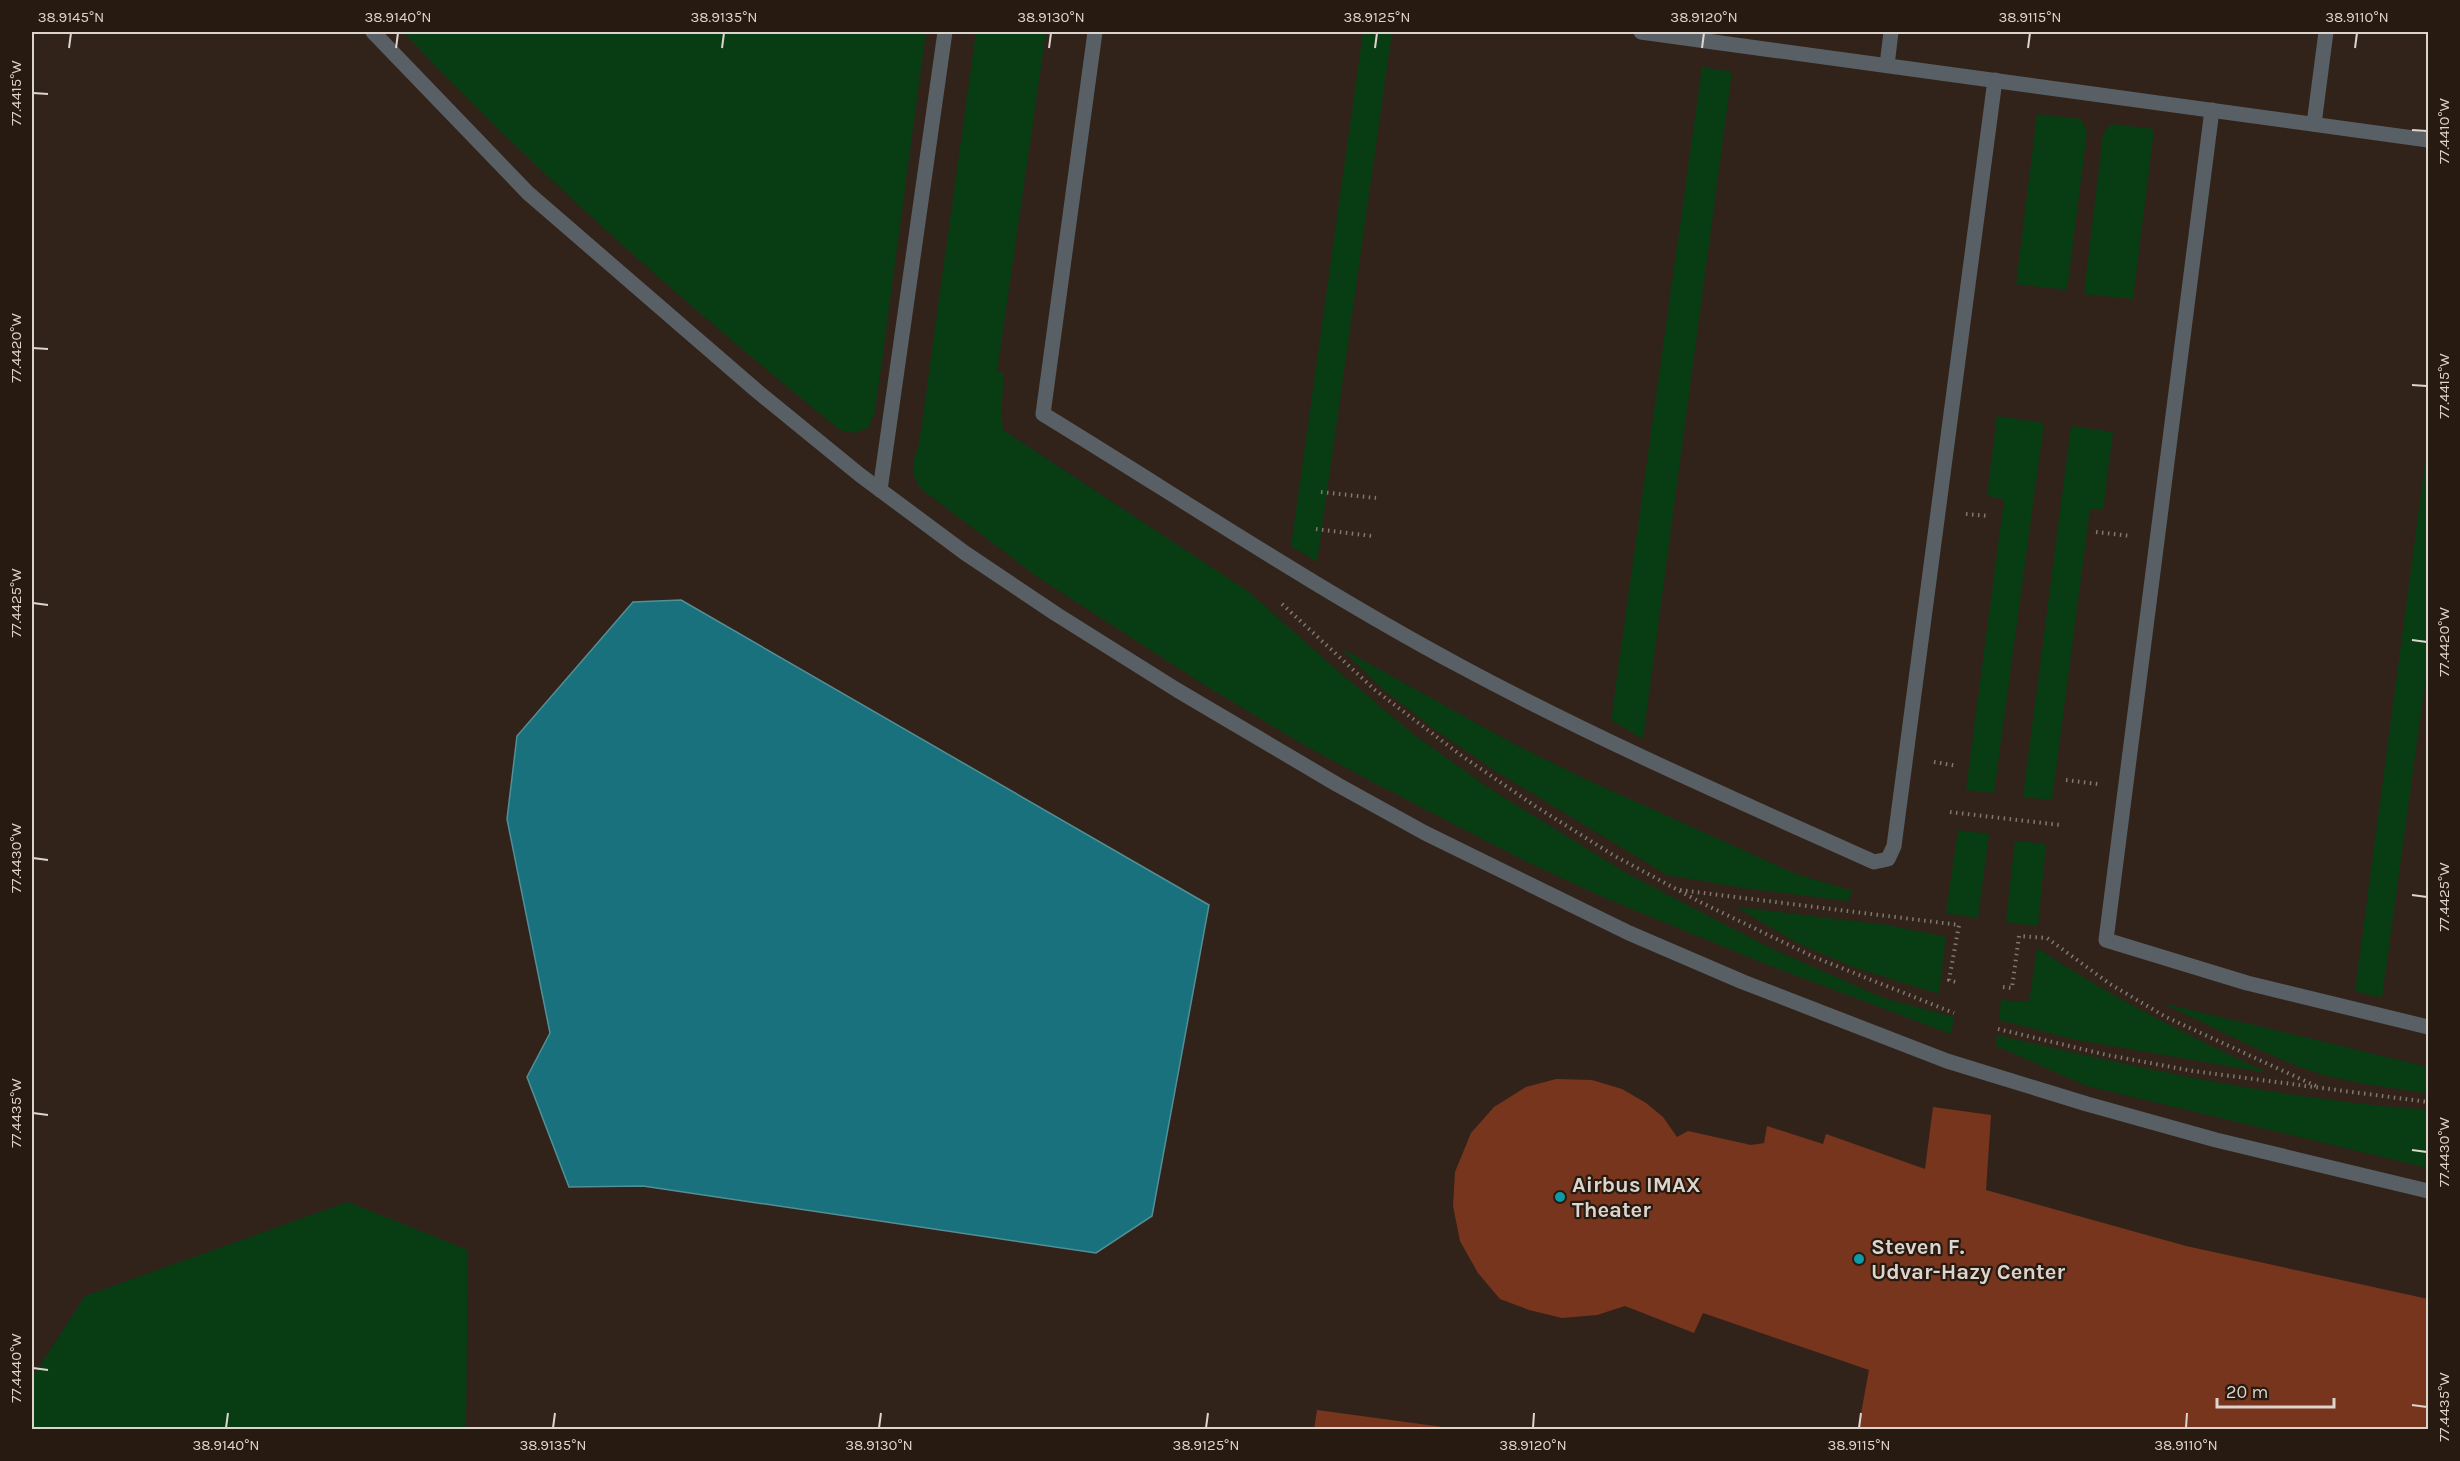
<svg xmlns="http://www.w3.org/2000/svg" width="2460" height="1461" font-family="Karla,sans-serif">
<rect width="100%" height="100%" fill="#31231a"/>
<g fill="#083d14">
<path d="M403,32H926L875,412L868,428L854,433L840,430C687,306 538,175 403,32Z"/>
<path d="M976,32H1046L997,372L1004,373L1001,413L1003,430L1249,592L1340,673L1413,734L1490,789L1626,873L1770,948L1886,999L1954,1017L1951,1034L1768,965L1605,898L1523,860L1369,780L1302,744L1203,684L1036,576L920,488C910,470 912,463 919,444Z"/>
<path d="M1363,32H1392L1317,562L1291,546Z"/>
<path d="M1702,67L1732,72L1643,739L1611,720Z"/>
<path d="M2037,114L2081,119L2087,132L2067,290L2016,284Z"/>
<path d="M2111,124L2154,129L2133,299L2084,294L2103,134Z"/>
<path d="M1997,416L2044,423L1994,793L1966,790L2004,499L1987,496Z"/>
<path d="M2071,426L2113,432L2103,510L2090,509L2052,800L2023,797Z"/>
<path d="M2428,441V661L2382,998L2355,991Z"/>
<path d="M1339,647L1514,744L1581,777L1796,874L1853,891L1848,901L1744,888L1667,875L1497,772L1437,731L1385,691Z"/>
<path d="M1958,830L1989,834L1978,918L1946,913Z"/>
<path d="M2015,841L2046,844L2038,926L2006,922Z"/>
<path d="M1736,907L1887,925L1946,937L1939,994L1856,968L1799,944Z"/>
<path d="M2037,948C2111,997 2188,1036 2268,1073L2072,1039L1999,1020L2001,1000L2029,1002Z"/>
<path d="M2162,1003L2428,1067V1093C2385,1087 2338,1082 2297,1066C2251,1047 2207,1024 2162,1003Z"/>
<path d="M1997,1035C2140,1069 2282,1099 2428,1110V1168L2087,1086L1996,1046Z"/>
<path d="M348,1202L468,1250L466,1429H32V1378L85,1296Z"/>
</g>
<path fill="#18717d" stroke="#538f95" stroke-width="1.5" d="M681,600L1209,905L1152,1216L1096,1253L643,1186L569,1187L527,1077L550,1033L507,819L517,736L633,602Z"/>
<g fill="#78351d">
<path d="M1556,1079L1592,1080L1622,1089L1646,1103L1663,1117L1677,1137L1688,1131L1751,1145L1764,1143L1767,1126L1823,1144L1826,1134L1925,1169L1933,1107L1991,1115L1986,1190L2186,1246L2428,1299V1430H1858L1869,1370L1703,1313L1694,1333L1625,1306L1597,1315L1562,1318L1529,1310L1500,1299L1478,1273L1460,1241L1453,1206L1455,1172L1471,1133L1494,1107L1526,1087Z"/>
<path d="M1317,1410L1450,1428V1430H1314Z"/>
</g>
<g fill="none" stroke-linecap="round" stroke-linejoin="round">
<g stroke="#83776f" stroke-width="4" stroke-dasharray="1.5 4.5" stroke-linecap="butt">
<path d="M1321,492L1376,498"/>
<path d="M1966,514L1989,516"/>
<path d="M1316,529L1372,536"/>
<path d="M2096,532L2131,536"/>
<path d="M1282,604L1375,690L1462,756L1535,806L1613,855L1702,903L1814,957L1954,1013"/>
<path d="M1934,762L1957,766"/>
<path d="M2066,780L2098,784"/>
<path d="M1950,812L2060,825"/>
<path d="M1680,890L1959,925L1949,980L1959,983"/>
<path d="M2003,987L2012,988L2019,936L2047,938L2110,984L2166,1017L2316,1086"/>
<path d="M1998,1029L2107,1055L2193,1071L2428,1102"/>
</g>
<g stroke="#596065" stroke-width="15">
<path d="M373,32L528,193L757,391L860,475L965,553L1056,614L1177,690L1338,785L1425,833L1629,933L1743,982L1947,1061L2087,1104L2216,1140L2428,1191"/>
<path d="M1095,32L1043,414C1182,499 1318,590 1462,667C1596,739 1736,800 1874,862L1888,859L1894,846L1995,80"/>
<path d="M1641,32L2428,140"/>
<path d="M1887,65L1891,32"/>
<path d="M2212,110L2106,940L2247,983L2428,1027"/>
<path d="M2314,124L2326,32"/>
<path d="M880,490L945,32"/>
</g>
</g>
<path fill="none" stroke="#ddd4cd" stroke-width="2" d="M69,48L71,33M396,48L398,33M722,48L724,33M1049,48L1051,33M1375,48L1377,33M1702,48L1704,33M2028,48L2030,33M2355,48L2357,33M33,93L48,94M2412,130L2427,131M33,348L48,349M2412,385L2427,386M33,603L48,605M2412,640L2427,642M33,858L48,860M2412,895L2427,897M33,1113L48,1115M2412,1150L2427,1152M33,1368L48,1370M2412,1405L2427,1407M226,1428L228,1413M553,1428L555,1413M879,1428L881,1413M1206,1428L1208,1413M1533,1428L1534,1413M1859,1428L1861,1413M2186,1428L2187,1413"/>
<g fill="#0f9aa8" stroke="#271a10" stroke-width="2">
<circle cx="1560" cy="1197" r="6"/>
<circle cx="1859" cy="1259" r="6"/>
</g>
<g text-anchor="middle" stroke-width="4.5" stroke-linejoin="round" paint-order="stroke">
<g font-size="22" font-weight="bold" fill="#ddd4cd" stroke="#271a10" text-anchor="start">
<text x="1572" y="1192">Airbus IMAX<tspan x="1572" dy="25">Theater</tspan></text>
<text x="1871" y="1254">Steven F.<tspan x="1871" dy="25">Udvar-Hazy Center</tspan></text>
</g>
</g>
<rect width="2460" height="1461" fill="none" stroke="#271a10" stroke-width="66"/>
<path d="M2217 1398v9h117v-9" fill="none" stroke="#ddd4cd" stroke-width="3"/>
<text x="2226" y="1398" font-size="18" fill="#ddd4cd" stroke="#271a10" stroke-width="4.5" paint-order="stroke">20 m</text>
<rect x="33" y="33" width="2394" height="1395" fill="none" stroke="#ddd4cd" stroke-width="2"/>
<g font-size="15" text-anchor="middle" fill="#ddd4cd">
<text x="71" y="22">38.9145°N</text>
<text x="398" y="22">38.9140°N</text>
<text x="724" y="22">38.9135°N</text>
<text x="1051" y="22">38.9130°N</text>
<text x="1377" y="22">38.9125°N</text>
<text x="1704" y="22">38.9120°N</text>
<text x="2030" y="22">38.9115°N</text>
<text x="2357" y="22">38.9110°N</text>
<text transform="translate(16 93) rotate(-90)" y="5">77.4415°W</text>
<text transform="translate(2444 131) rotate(-90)" y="5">77.4410°W</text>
<text transform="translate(16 348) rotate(-90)" y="5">77.4420°W</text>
<text transform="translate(2444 386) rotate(-90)" y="5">77.4415°W</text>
<text transform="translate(16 603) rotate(-90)" y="5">77.4425°W</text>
<text transform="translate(2444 642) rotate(-90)" y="5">77.4420°W</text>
<text transform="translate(16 858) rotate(-90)" y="5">77.4430°W</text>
<text transform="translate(2444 897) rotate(-90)" y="5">77.4425°W</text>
<text transform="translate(16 1113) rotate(-90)" y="5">77.4435°W</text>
<text transform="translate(2444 1152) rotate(-90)" y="5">77.4430°W</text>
<text transform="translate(16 1368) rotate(-90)" y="5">77.4440°W</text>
<text transform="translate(2444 1407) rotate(-90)" y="5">77.4435°W</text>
<text x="226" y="1450">38.9140°N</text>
<text x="553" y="1450">38.9135°N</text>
<text x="879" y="1450">38.9130°N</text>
<text x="1206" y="1450">38.9125°N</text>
<text x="1533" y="1450">38.9120°N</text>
<text x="1859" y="1450">38.9115°N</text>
<text x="2186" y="1450">38.9110°N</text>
</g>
</svg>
